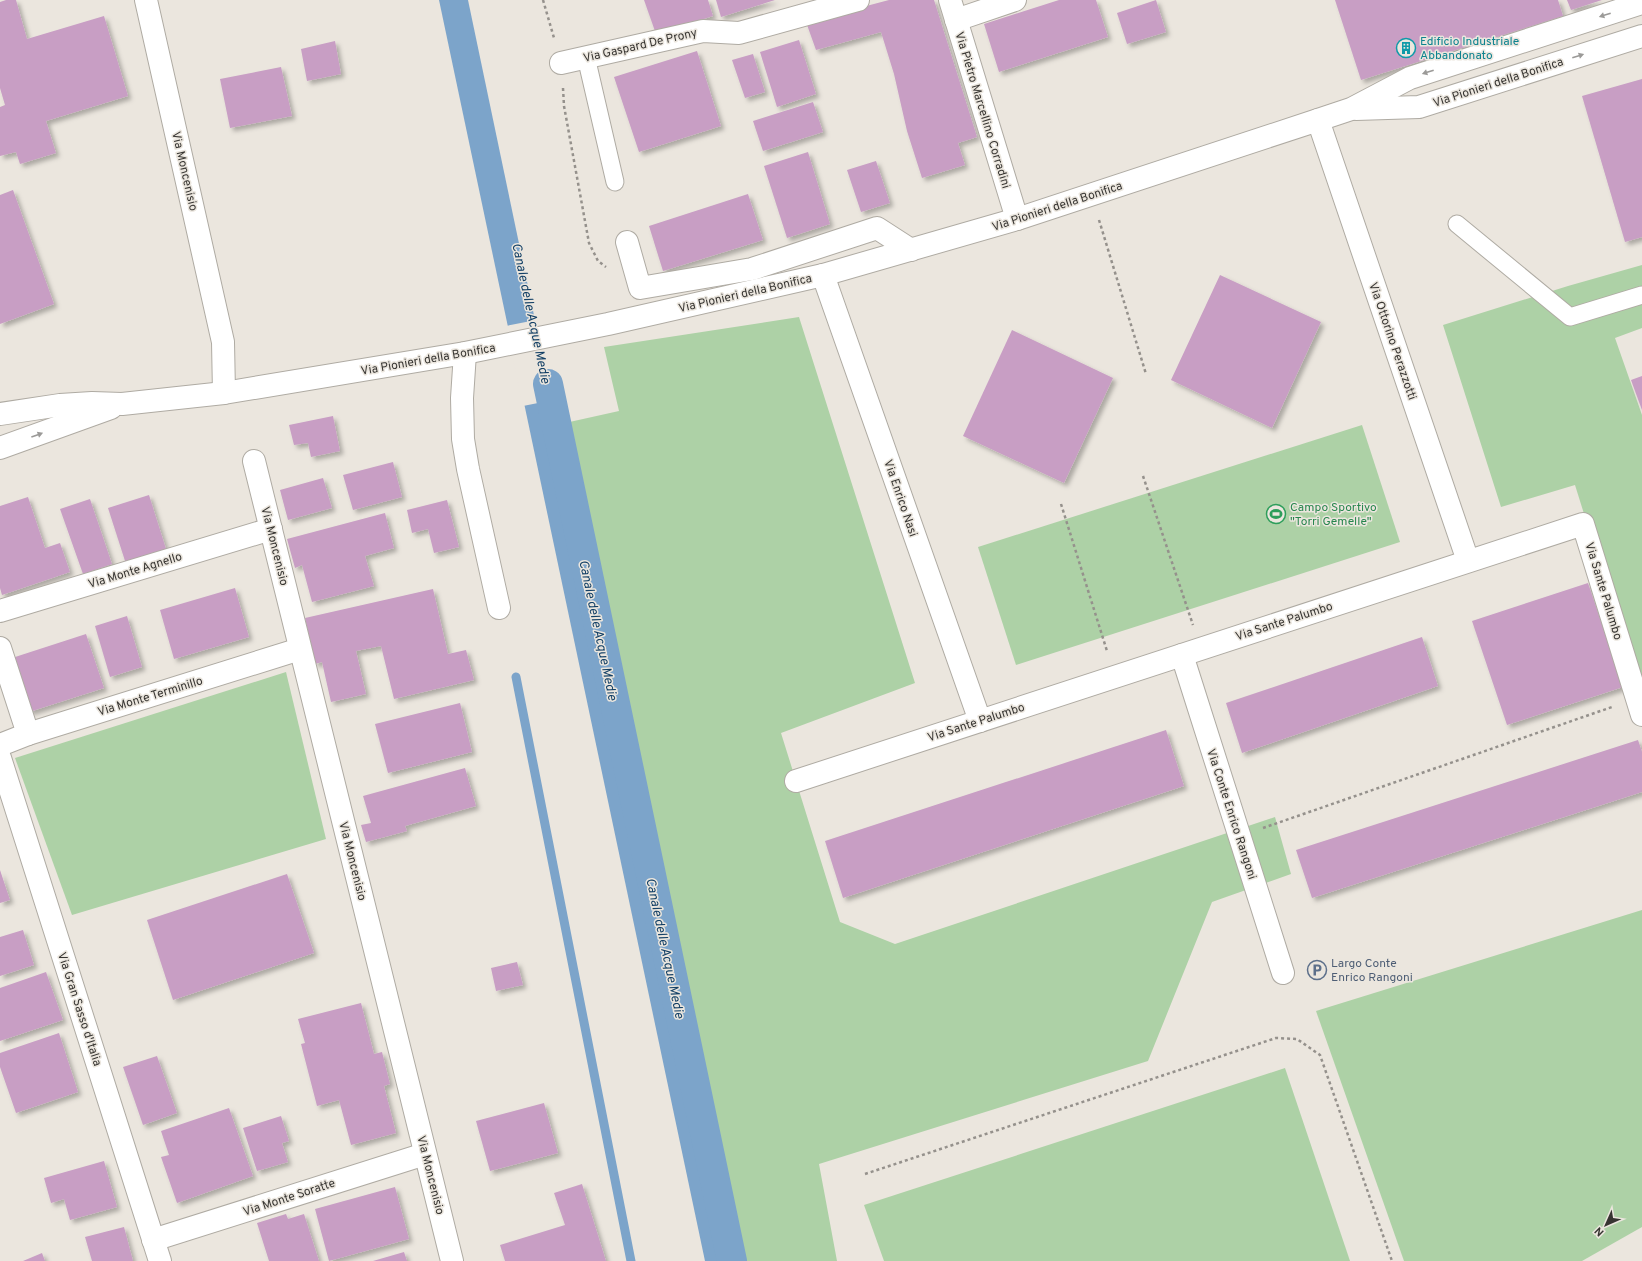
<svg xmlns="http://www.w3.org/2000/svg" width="1642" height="1261" font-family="Overpass,sans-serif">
<defs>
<filter id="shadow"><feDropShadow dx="3.5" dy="3.5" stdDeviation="2" flood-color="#0004"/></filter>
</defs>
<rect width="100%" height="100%" fill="#ebe6de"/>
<g fill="#add1a6">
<path d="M1642,265V328L1615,338L1642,415V699L1575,485L1501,507L1443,325L1568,286Z"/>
<path d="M799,317L915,683L781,733L840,922L895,944L1275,817L1291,874L1212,902L1148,1061L819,1164L837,1261H732L556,425L619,411L604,347Z"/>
<path d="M1362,425L1400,542L1016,665L978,547Z"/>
<path d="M286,672L326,839L72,915L15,758Z"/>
<path d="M1642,910V1227L1582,1261H1404L1316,1011Z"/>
<path d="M1285,1068L1350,1261H884L864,1205Z"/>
</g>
<path fill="#7ca4ca" d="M439,0H468L732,1261H705Z"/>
<path fill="#ebe6de" d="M536,320L553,400L523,406L506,326Z"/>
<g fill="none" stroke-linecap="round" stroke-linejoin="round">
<path stroke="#7ca4ca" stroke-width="9" d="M516,677L631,1261"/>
<path stroke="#7ca4ca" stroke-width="30" d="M548,384L732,1261"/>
</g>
<g fill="#c89ec4" filter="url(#shadow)">
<path d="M6,0H16L27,39L104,16L128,96L46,121L56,153L20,164L16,152L0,156V107L5,105L0,88V2Z"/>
<path d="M644,0H708L713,16L656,34Z"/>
<path d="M716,0H775L721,17Z"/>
<path d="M889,0H934L977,137L958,143L965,165L922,178L907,131L894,74L881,32L816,50L806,22Z"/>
<path d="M1059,0H1096L1108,37L999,72L984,24Z"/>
<path d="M1156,0L1166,32L1127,44L1117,13Z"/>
<path d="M1335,0H1558L1563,16L1361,80Z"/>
<path d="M1567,0H1602L1571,10Z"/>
<path d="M799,40L816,94L777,107L760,52Z"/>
<path d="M335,41L341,74L307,81L301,49Z"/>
<path d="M697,51L721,126L639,152L614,77Z"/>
<path d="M753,54L765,92L745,98L732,60Z"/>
<path d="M281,67L292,116L230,128L220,79Z"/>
<path d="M1642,79V237L1625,242L1582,96Z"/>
<path d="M813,102L823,132L763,151L753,121Z"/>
<path d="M808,152L830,224L787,238L764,166Z"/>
<path d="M876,161L890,203L861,212L847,170Z"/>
<path d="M13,190L54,304L0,324V195Z"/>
<path d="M748,194L763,240L663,271L649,226Z"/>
<path d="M1220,275L1321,322L1272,428L1171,380Z"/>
<path d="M1012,330L1113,378L1064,483L963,436Z"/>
<path d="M1642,376V410L1631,380Z"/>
<path d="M333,416L340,451L311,457L308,443L294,445L289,425Z"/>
<path d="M393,462L402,497L353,510L343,475Z"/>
<path d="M323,478L332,508L288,520L280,490Z"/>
<path d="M149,495L167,552L126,564L108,508Z"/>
<path d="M28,497L45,548L60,543L70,572L2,595L0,588V506Z"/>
<path d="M90,499L112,564L83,574L60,509Z"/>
<path d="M447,500L459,547L434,553L428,529L412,533L407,510Z"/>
<path d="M385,513L394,548L365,556L374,586L312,602L302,565L295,568L287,539Z"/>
<path d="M1588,583L1623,687L1507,725L1472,621Z"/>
<path d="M235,588L249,637L174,659L160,610Z"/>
<path d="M433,589L448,654L466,650L474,680L394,699L381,646L356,651L366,694L331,702L322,662L315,664L305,618Z"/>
<path d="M127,616L142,667L110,677L95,626Z"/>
<path d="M86,634L104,688L29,712L12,658Z"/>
<path d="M1422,637L1438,686L1242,753L1226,703Z"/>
<path d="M460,703L472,752L388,773L375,724Z"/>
<path d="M1166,730L1184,786L843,898L825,841Z"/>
<path d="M1638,740L1642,752V792L1312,898L1296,850Z"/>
<path d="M465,768L476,806L405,826L407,831L366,842L361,825L371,823L363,796Z"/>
<path d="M0,870L10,900L0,903Z"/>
<path d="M287,874L314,953L173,1000L147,920Z"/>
<path d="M23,930L34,965L0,976V937Z"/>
<path d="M517,962L523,985L496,991L491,968Z"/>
<path d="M46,972L63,1020L0,1041V988Z"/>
<path d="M361,1003L374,1054L382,1052L390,1084L384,1086L396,1133L351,1145L339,1100L317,1106L301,1044L305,1043L298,1019Z"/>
<path d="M59,1033L78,1092L16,1113L0,1067V1053Z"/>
<path d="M157,1056L177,1113L143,1125L123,1067Z"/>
<path d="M544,1103L558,1153L490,1171L476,1121Z"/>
<path d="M229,1108L253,1176L177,1203L161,1157L169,1155L161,1131Z"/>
<path d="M281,1116L289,1141L282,1143L288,1162L257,1171L243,1128Z"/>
<path d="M104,1161L117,1207L70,1220L64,1199L51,1203L44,1178Z"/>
<path d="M582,1184L606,1261H505L500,1245L565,1225L554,1193Z"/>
<path d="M395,1187L409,1239L329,1261L315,1209Z"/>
<path d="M286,1214L288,1219L304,1214L319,1261H269L257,1223Z"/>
<path d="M124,1227L133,1261H92L85,1237Z"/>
<path d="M404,1252L407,1261H373Z"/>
<path d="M42,1253L45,1261H23Z"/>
</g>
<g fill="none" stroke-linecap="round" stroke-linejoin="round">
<g stroke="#afaba3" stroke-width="19">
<g id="lane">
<path d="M586,57L615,182"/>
<path d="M1457,224L1570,317L1642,295"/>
</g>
</g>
<g stroke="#afaba3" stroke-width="24">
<g id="street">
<path d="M146,0L223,342L224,393"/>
<path d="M950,0L1017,219"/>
<path d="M956,20L1015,0"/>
<path d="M561,63L703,31L739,33L858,0"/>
<path d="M1356,109L1419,107L1642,36"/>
<path d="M1318,120L1468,561"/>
<path d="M627,242L640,288L752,269L877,228L911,250"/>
<path d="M823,275L980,721"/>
<path d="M465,353L462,398L463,439L468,469L499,608"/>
<path d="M0,414L60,405L92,403L122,404L224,393L465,353L608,324L823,275L1017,219L1318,120L1351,109L1410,78L1642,3"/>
<path d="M0,448L111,408"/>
<path d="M254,461L452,1261"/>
<path d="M0,611L271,529"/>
<path d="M0,648L28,734"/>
<path d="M1182,655L1283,973"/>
<path d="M0,745L28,734L300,649"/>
<path d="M0,758L160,1261"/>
<path d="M796,781L1583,524L1642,715"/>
<path d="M153,1240L425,1154"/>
</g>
</g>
<g stroke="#95918c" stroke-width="2.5" stroke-dasharray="3 3" stroke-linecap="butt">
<path d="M543,0L554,38"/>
<path d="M563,88L564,106L589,243L598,261L606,267"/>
<path d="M1099,220L1146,374"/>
<path d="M1143,476L1193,625"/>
<path d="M1061,504L1107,651"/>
<path d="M1263,828L1612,707"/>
<path d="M865,1174L1276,1038L1297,1039L1320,1055L1392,1261"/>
</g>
<use href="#lane" stroke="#fff" stroke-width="17"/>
<use href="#street" stroke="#fff" stroke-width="22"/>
</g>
<defs><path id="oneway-solid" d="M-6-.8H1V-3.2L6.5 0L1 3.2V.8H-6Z"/></defs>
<g fill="#9b9a98">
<use href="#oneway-solid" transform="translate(1605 15) rotate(162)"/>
<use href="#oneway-solid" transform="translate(1578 56) rotate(-18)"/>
<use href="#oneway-solid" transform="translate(1428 72) rotate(162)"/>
<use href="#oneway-solid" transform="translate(37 435) rotate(-20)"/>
</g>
<defs>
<g id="building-ring" transform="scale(1)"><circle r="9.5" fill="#ebe6de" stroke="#0f9aa8" stroke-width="1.5"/><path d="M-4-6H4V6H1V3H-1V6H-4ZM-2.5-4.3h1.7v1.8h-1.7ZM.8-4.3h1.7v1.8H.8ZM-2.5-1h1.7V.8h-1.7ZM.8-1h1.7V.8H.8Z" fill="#0f9aa8"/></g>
<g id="stadium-ring" transform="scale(1)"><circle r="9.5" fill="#ebe6de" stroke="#2e9e5b" stroke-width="1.5"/><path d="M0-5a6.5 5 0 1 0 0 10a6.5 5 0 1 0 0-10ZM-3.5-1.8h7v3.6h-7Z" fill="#2e9e5b"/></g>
<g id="parking-ring" transform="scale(1)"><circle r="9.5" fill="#ebe6de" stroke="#5c6f8a" stroke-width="1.5"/><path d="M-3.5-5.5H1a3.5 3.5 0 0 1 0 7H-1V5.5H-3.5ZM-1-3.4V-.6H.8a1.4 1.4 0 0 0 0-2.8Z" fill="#5c6f8a"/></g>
</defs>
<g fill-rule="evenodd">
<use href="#building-ring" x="1406" y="48"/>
<use href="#stadium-ring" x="1276" y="514"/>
<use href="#parking-ring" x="1317" y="970"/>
</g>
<g text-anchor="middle" stroke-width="3" stroke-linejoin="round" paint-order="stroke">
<g font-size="12" fill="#0d838f" stroke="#ebe6de" text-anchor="start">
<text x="1420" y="45">Edificio Industriale<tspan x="1420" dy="14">Abbandonato</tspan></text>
</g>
<g font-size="12" fill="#373532" stroke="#ebe6de">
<text transform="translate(640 45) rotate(-13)" y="4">Via Gaspard De Prony</text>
<text transform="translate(1498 82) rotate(-18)" y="4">Via Pionieri della Bonifica</text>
<text transform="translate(983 110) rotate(73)" y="4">Via Pietro Marcellino Corradini</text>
<text transform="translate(185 171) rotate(77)" y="4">Via Moncenisio</text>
<text transform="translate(1057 206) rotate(-18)" y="4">Via Pionieri della Bonifica</text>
<text transform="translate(745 293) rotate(-13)" y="4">Via Pionieri della Bonifica</text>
<text transform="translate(1393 341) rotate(71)" y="4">Via Ottorino Perazzotti</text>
<text transform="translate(428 359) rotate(-10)" y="4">Via Pionieri della Bonifica</text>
<text transform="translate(901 498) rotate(71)" y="4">Via Enrico Nasi</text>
<text transform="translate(275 546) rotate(76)" y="4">Via Moncenisio</text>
<text transform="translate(135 570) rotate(-17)" y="4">Via Monte Agnello</text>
<text transform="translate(1604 591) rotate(73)" y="4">Via Sante Palumbo</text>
<text transform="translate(1284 621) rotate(-18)" y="4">Via Sante Palumbo</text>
<text transform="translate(150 696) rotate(-17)" y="4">Via Monte Terminillo</text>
<text transform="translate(976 722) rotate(-18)" y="4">Via Sante Palumbo</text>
<text transform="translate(1232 814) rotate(72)" y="4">Via Conte Enrico Rangoni</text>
<text transform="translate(353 861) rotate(76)" y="4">Via Moncenisio</text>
<text transform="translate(80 1009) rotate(72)" y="4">Via Gran Sasso d'Italia</text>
<text transform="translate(431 1175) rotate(76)" y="4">Via Moncenisio</text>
<text transform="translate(289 1197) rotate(-18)" y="4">Via Monte Soratte</text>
</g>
<g font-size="12" fill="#27864d" stroke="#ebe6de" text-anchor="start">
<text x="1290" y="511">Campo Sportivo<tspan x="1290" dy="14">"Torri Gemelle"</tspan></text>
</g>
<g font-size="12" fill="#4e5e75" stroke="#ebe6de" text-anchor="start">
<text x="1331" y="967">Largo Conte<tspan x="1331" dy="14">Enrico Rangoni</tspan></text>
</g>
<g font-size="13" font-style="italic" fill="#134066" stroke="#ebe6de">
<text transform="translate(532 313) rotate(78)" y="5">Canale delle Acque Medie</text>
<text transform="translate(599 630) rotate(78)" y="5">Canale delle Acque Medie</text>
<text transform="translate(666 948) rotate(78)" y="5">Canale delle Acque Medie</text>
</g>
</g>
<g transform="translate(1606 1225) rotate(225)" stroke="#ebe6de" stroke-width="3" paint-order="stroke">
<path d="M0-3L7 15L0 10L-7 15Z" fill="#373532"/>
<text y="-6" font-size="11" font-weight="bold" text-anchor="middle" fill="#373532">N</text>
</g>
</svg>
